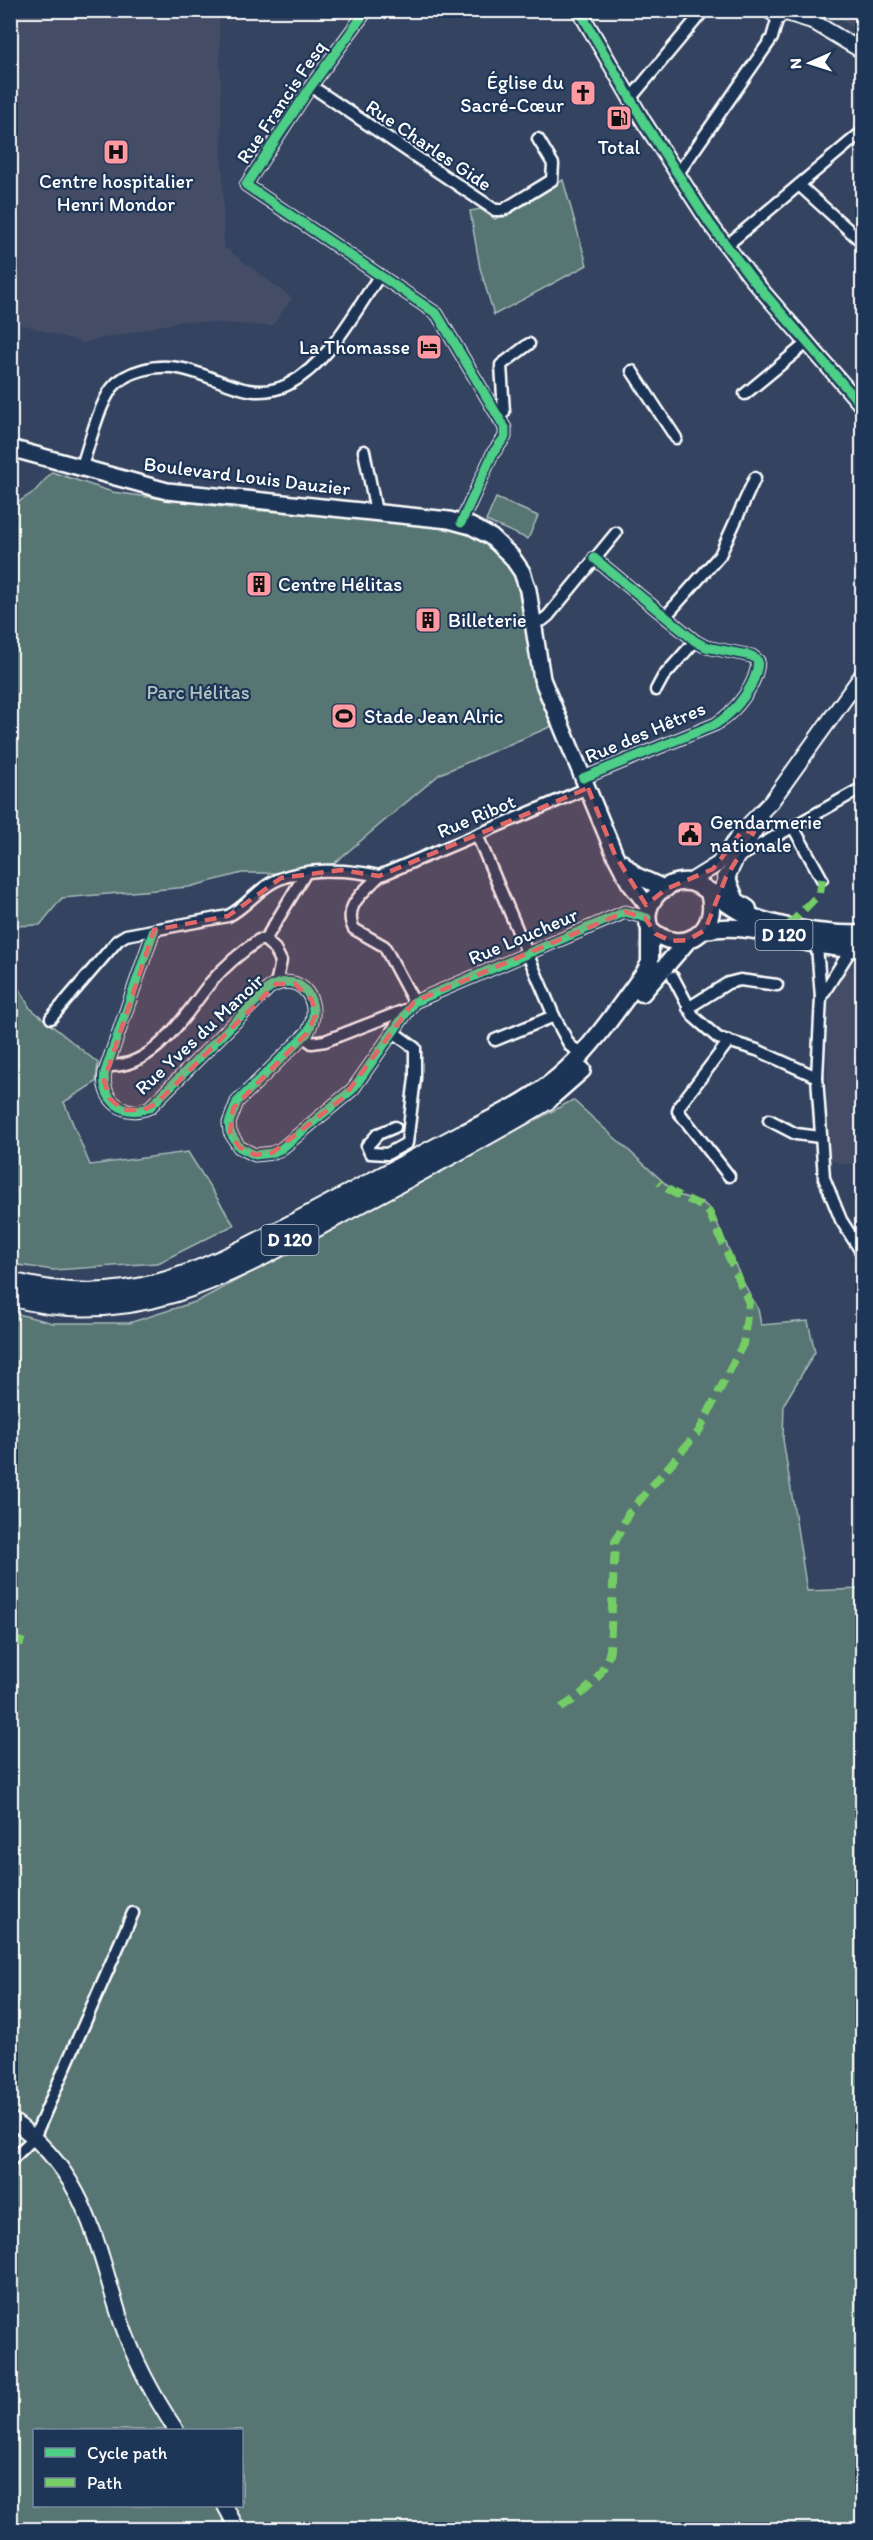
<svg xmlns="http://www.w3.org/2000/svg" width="873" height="2540" font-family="Itim,sans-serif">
<rect width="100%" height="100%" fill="#344360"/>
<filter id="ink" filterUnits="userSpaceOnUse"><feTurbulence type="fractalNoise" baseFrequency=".0167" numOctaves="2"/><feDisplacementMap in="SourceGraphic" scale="12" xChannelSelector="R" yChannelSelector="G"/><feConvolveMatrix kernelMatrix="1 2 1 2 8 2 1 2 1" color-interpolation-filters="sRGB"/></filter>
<g filter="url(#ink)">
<g fill="#444d66">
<path d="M10,11H219L224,247L292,298L272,326L182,321L83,343L11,321Z"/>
<path d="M830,11H862V35Z"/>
<path d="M862,961V1164H845L827,1159L828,997L850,964Z"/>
</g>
<g fill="#567573" stroke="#aabab9" stroke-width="1.5" fill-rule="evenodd">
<path d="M563,180L587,265L494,315L480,268L470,211L480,209L495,219Z"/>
<path d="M52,472L112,492L237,509L437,524L472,533L497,550L516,578L540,698L552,726L440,774L332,865L284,873H242L189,887L62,898L40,925L11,926V507L35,491Z"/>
<path d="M496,498L538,516L528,539L486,521Z"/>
<path d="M11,975L30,1008L98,1063L96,1082L64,1102L90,1165L188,1152L234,1225L158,1263L54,1270L11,1264Z"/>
<path d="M573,1100L678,1195L702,1202L712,1211L741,1278L758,1309L761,1325L808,1321L815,1352L784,1404L783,1439L807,1591L862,1589V2529H11L10,1312L53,1323H129L198,1301ZM34,2430H242V2506H34Z"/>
</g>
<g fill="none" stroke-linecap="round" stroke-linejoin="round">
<g stroke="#fff" stroke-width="15">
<g id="minor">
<path d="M367,10L311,86L246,185L437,314L505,428V437L493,453L461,523"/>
<path d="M311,86L495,210H503L552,180L553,164L538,139"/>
<path d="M630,99L704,10"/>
<path d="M677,175L772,38L778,17"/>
<path d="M799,185L862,242"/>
<path d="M726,246L862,132"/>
<path d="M632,371L676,438"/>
<path d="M745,394L808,342"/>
<path d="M499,418L504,412L501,365L529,344"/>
<path d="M364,451L376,512"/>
<path d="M81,469C89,446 98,407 112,388C119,379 131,373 142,370C199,353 236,409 287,385C329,364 355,311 380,275"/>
<path d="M665,617L720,555L755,478"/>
<path d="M533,622L543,620L548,616L616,533"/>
<path d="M656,690L663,677L695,641"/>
<path d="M583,778L716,724C736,711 757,685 758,661L752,656L706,647L695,641L594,558"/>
<path d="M793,827L822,879"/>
<path d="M477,835L554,1016L570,1046L582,1053"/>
<path d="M737,858L862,788"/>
<path d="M154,930L105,1072C100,1100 125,1119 150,1107L269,988C301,968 325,1004 307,1033L237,1102L229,1123L230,1132L239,1147L255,1155L272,1153L281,1149L353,1089L414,1002L625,912L647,918"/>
<path d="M817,946L821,997L817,1077L824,1178L841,1220L862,1253"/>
<path d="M673,977L694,1017L718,1038L757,1050L817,1077"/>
<path d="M276,984L281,961L275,949L265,940L305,874"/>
<path d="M821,997L851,949"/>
<path d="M414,1002L384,946L354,929C342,906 365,891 379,876L588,788"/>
<path d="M688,1008L728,983L740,980L777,985"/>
<path d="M51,1018L118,940L126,935L228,916C246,907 256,891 273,882C301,867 349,869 379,876"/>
<path d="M392,1031L415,1048V1078L407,1143L387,1154L370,1153L367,1146L378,1134L395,1127"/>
<path d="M303,1036L312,1043L325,1041L405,1010"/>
<path d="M495,1040L554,1016"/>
<path d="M729,1041L680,1105L678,1111L729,1176"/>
<path d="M107,1066C156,1068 184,1015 211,982C225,966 241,952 259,940H265"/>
<path d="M769,1120L796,1134L820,1137"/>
<path d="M10,2161L34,2138L133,1913"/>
</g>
</g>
<g stroke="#fff" stroke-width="18">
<g id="tertiary">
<path d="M579,10L644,122L710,224L752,279L862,406"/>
<path d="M768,10L778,17L788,10"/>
<path d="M786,13L812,21L862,51"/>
<path d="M742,831L771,802L862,675"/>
<path d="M689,882L718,864L742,831L750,832"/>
<path d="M723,886L736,859L762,820"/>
<path d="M10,2119C88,2172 95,2243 122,2324C135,2362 154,2397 176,2430"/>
<path d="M225,2506L238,2530"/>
</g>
</g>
<g stroke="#fff" stroke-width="20">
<g id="secondary">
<path d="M10,448L167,491L449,520L471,526L491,537L511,556L522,572L528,590L542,679L615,855L629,882L648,906"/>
<path d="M623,863L635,875L666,889"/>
</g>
</g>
<g stroke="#fff" stroke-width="21">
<g id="primary">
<path d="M726,877L736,901L748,909"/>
<path d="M709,893C721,933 680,957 650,929C640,905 663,879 689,882C703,884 727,905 741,912C770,927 830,936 862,934"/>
<path d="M705,930C760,919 808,952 862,948"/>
<path d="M642,993L688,940"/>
<path d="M549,1099L582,1070"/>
<path d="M462,1134C499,1115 537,1098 567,1069C597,1041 621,1004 645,972L650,963V929"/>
</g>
</g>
<g stroke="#fff" stroke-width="22">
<g id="trunk">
<path d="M10,1282C131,1313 201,1272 304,1218C357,1190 409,1162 462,1134"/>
<path d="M10,1296C144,1334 248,1263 361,1203C424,1169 488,1137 549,1099"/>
</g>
</g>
<use href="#minor" stroke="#1d3557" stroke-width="10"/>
<use href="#tertiary" stroke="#1d3557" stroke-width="14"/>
<use href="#secondary" stroke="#1d3557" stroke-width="15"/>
<use href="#primary" stroke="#1d3557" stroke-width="16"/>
<use href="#trunk" stroke="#1d3557" stroke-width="18"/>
<g stroke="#74ce65" stroke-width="8" stroke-dasharray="15 8" stroke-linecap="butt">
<path d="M788,926L820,893L822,879"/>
<path d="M10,1638L28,1644"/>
<path d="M561,1708C584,1694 604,1677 610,1650L615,1542L628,1514L699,1431L743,1344L749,1303L709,1212C694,1199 674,1197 659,1182"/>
</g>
<g stroke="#1d3557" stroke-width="13">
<g id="cycleway">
<path d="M367,10L311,86L246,185L437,314L505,428V437L493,453L461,523"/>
<path d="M579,10L644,122L710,224L752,279L862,406"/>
<path d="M583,778L716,724C736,711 757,685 758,661L752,656L706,647L695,641L594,558"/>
<path d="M154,930L105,1072C100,1100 125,1119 150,1107L269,988C301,968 325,1004 307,1033L237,1102L229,1123L230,1132L239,1147L255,1155L272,1153L281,1149L353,1089L414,1002L625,912L647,918"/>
</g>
</g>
<use href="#cycleway" stroke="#4dcf88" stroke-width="9"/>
</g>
</g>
<path fill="#e26868" fill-opacity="0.2" stroke="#e26868" stroke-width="4.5" stroke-dasharray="12 8" stroke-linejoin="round" d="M588,788L615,855L646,905L666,889L713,869L742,831L754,832L726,877L705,930L688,940L671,941L656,934L645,918L625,912L414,1002L343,1098L272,1153L255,1155L239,1147L230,1132L233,1108L307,1033L315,1016L312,1000L295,984H276L157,1103L144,1110H123L110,1099L104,1081L154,930L228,916L281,878L341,870L379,876Z"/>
<defs>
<g id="church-square" transform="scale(1.35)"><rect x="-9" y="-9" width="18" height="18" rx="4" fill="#ff9aa2" stroke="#1d3557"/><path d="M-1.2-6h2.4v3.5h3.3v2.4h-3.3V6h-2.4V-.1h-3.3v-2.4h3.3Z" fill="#111"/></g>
<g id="fuel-square" transform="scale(1.35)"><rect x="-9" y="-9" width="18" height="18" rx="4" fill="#ff9aa2" stroke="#1d3557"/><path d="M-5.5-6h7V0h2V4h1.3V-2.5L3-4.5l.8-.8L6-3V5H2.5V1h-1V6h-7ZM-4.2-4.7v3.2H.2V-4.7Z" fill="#111"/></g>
<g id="hospital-square" transform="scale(1.35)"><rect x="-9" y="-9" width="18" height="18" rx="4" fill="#ff9aa2" stroke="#1d3557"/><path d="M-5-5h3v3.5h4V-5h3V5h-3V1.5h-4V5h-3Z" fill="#111"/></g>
<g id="hotel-square" transform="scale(1.35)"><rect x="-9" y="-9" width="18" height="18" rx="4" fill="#ff9aa2" stroke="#1d3557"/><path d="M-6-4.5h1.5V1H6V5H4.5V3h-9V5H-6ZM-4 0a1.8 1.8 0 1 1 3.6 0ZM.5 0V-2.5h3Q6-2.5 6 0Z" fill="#111"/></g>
<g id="building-square" transform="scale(1.35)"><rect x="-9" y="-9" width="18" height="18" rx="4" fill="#ff9aa2" stroke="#1d3557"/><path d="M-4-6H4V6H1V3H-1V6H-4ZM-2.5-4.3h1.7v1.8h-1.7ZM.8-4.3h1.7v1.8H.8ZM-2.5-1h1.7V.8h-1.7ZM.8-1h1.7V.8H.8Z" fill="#111"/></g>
<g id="stadium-square" transform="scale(1.35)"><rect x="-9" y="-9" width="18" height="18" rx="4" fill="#ff9aa2" stroke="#1d3557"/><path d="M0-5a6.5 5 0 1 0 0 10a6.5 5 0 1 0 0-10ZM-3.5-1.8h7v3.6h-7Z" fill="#111"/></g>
<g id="civic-square" transform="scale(1.35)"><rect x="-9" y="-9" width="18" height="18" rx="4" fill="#ff9aa2" stroke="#1d3557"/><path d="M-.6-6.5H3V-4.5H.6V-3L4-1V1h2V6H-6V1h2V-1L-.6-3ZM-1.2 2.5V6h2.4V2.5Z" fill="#111"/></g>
</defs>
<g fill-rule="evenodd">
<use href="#church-square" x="583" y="93"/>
<use href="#fuel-square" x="619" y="118"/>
<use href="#hospital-square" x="116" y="152"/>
<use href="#hotel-square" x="429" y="347"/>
<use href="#building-square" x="259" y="584"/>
<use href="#building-square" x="428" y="620"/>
<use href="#stadium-square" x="344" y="716"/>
<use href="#civic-square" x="690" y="834"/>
</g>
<g text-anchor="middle" stroke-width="4.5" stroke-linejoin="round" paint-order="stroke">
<g fill="#1d3557" stroke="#bbc2cd" stroke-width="1.5">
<rect x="755.5" y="920" width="57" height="30" rx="4.5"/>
<rect x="261.5" y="1225" width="57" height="30" rx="4.5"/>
</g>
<g font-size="18" font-weight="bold" fill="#fff">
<text x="784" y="941">D 120</text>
<text x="290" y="1246">D 120</text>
</g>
<g font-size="20" fill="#fff" stroke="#1d3557" text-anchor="start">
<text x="564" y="89" text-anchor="end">Église du<tspan x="564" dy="23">Sacré-Cœur</tspan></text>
<text x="619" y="154" text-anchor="middle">Total</text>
<text x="116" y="188" text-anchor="middle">Centre hospitalier<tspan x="116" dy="23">Henri Mondor</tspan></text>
<text x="410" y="354" text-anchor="end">La Thomasse</text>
<text x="278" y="591">Centre Hélitas</text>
<text x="448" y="627">Billeterie</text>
<text x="364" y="723">Stade Jean Alric</text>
<text x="710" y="829">Gendarmerie<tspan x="710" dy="23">nationale</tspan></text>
</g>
<g font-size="20" fill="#fff" stroke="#1d3557">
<text transform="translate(281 102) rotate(-56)" y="7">Rue Francis Fesq</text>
<text transform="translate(429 145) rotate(34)" y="7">Rue Charles Gide</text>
<text transform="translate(247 476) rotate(7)" y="7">Boulevard Louis Dauzier</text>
<text transform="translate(645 732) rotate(-23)" y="7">Rue des Hêtres</text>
<text transform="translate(476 816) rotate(-23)" y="7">Rue Ribot</text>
<text transform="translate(523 936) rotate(-23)" y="7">Rue Loucheur</text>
<text transform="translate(199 1034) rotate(-43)" y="7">Rue Yves du Manoir</text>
</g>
<g font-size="20" fill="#b3c1c0" stroke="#1d3557">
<text x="198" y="699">Parc Hélitas</text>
</g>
</g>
<rect width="873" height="2540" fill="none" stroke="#1d3557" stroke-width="36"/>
<rect x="18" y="18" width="837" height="2504" fill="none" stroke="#fff" stroke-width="2" filter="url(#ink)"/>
<rect x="33" y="2429" width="210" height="78" fill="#1d3557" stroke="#77869a" stroke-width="1.5"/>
<rect x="45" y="2448" width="30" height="9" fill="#4dcf88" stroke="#77869a" stroke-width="1.5"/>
<text x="87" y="2459" font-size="18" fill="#ffffff">Cycle path</text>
<rect x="45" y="2478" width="30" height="9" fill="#74ce65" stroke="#77869a" stroke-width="1.5"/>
<text x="87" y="2489" font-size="18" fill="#ffffff">Path</text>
<g transform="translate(810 63) rotate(267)" stroke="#1d3557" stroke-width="4.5" paint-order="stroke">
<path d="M0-4.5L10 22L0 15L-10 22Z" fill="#ffffff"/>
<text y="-9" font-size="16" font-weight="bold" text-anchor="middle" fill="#ffffff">N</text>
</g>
</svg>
